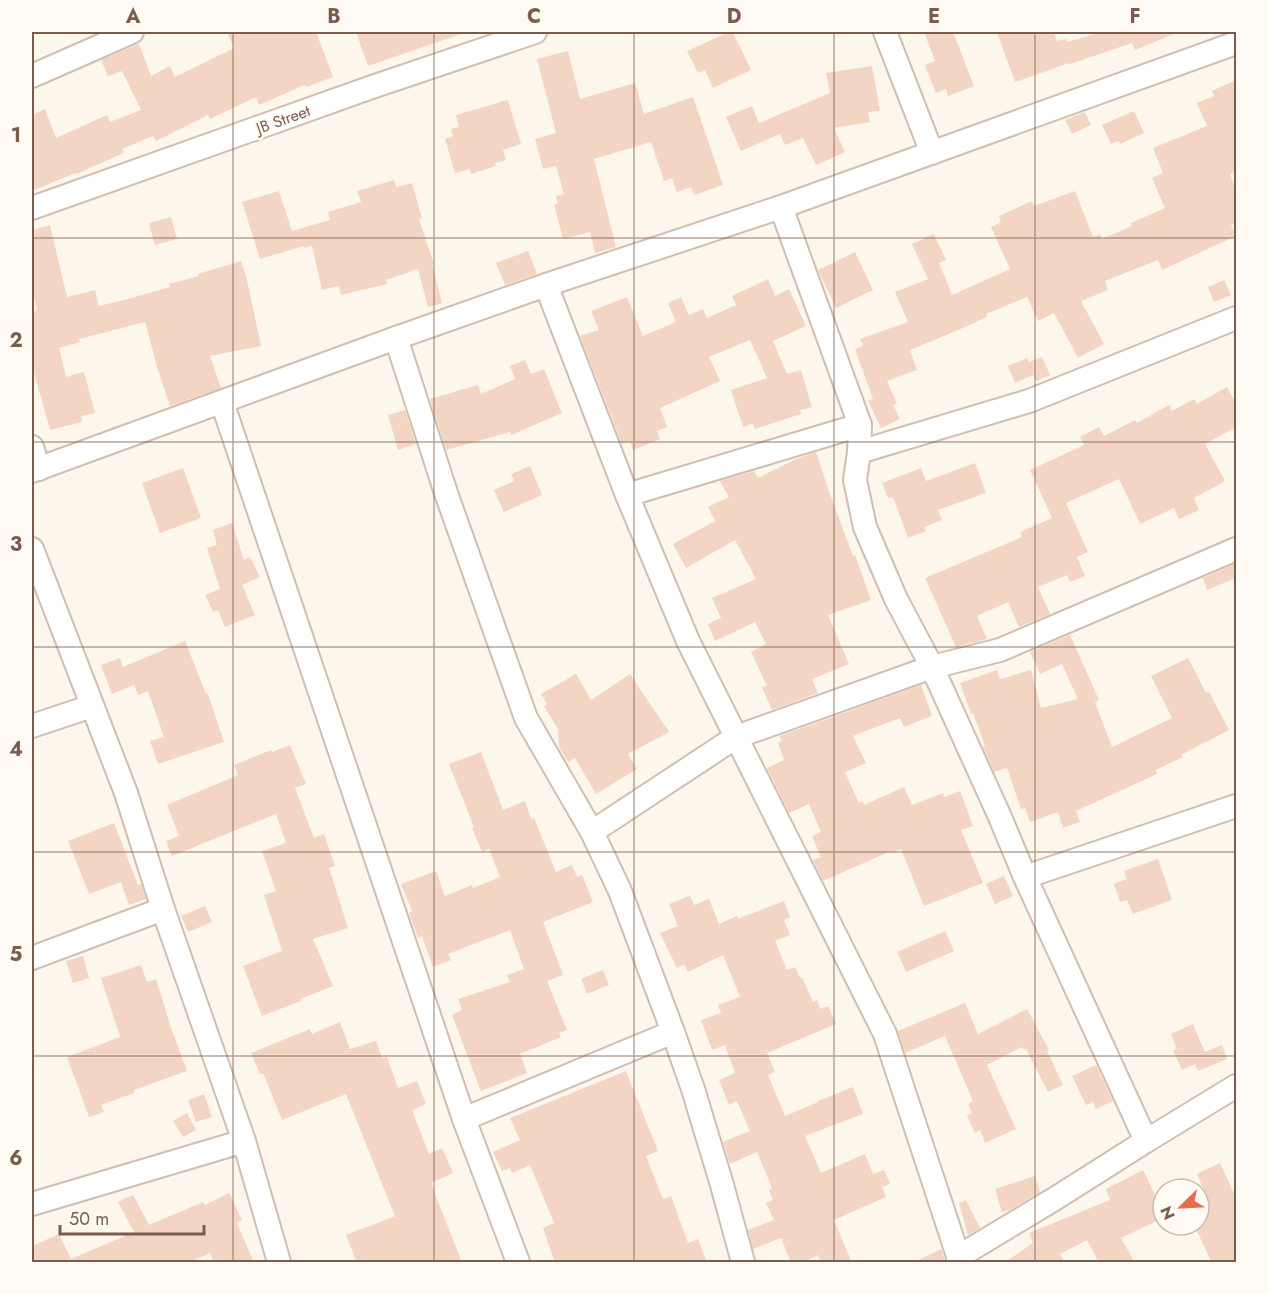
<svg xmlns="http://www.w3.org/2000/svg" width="1268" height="1294" font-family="Jost,sans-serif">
<rect width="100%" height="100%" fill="#fdf6ec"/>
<g fill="#f3d5c3">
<path d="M227,32H316L333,77L306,87L305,85L259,105L256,97L210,119L208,115L156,141L153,136L122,149L124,153L76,174L75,173L32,191V115L45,109L56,138L107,115L110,122L141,110L122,71L108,76L101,60L139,44L151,76L170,66L175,77L234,48Z"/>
<path d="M356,32H460L461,34L368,66Z"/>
<path d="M729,32H733L751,70L713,88L705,70L698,73L687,51Z"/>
<path d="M924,32H953L974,86L948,96L946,89L936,93L925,65L935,61Z"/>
<path d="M997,32H1054L1057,41L1066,39L1068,42L1101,32H1179L1135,50L1132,43L1070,64L1069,63L1015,82Z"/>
<path d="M568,51L580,99L635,83L644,114L693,97L723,185L694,195L691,187L677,192L672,178L664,181L651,142L594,159L616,247L595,253L590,232L563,239L554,204H558L556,196L564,194L556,166L543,169L535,139L556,133L537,59Z"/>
<path d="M872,66L880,111L868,112L870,122L834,128L845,152L816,165L803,138L785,145L780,134L741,151L726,117L752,106L759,123L830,93L826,73Z"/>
<path d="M1236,80V171L1230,174L1236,190V222L1231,225L1236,236L1162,270L1158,260L1105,281L1108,290L1081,301L1104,344L1078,358L1054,313L1038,321L1027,297L986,314L987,317L956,331L910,350L917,370L887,381L897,404L893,405L900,419L881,428L868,401L873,399L855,349L863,346L860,339L908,322L895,292L928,279L912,244L934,234L946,260L939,263L952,295L1010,269L991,227L1001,222L999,216L1032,201L1034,206L1075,191L1093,237L1100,234L1102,239L1132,226L1131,223L1165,208L1152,178L1163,173L1153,148L1207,126L1197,103L1214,96L1212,91Z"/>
<path d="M508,100L521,144L503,150L506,160L495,163L496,166L471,174L470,169L455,173L445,139L453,136L451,129L459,127L456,115Z"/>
<path d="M1134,111L1144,133L1120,144L1119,141L1111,144L1102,125Z"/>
<path d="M1085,112L1091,125L1072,134L1065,120Z"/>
<path d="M394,180L396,187L412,183L422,218L419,219L434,264H432L442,303L428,307L418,269L386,280L387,284L341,295L339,286L322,290L312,246L304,248V246L260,259L242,202L279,191L292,231L330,220L328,212L361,202L357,191Z"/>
<path d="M171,217L177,239L155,245L149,223Z"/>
<path d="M50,225L67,297L95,290L99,306L124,300L170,287L169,284L199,276L198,274L241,261L247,280L261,346L210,356L221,388L170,406L158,370L145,322L79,339L80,342L59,348L66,377L84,372L95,413L81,416L82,422L50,430L32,365V312L37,311L32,288V230Z"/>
<path d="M528,251L537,274L505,285L496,263Z"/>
<path d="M855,252L873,290L836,308L818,270Z"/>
<path d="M768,279L775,296L789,289L806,326L773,341L787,374L801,370L812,407L800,410L801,414L755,429L753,423L743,427L731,390L767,378L750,340L709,357L720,381L660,408L667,427L657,431L660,439L633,450L630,441L622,444L580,336L599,330L591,311L627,297L643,336L676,322L668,303L681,297L689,315L703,309L707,318L736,305L732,296Z"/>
<path d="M1224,280L1231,295L1214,302L1208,287Z"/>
<path d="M1042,357L1050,375L1036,381L1033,375L1015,383L1008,366L1027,358L1029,362Z"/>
<path d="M525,360L531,374L544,369L562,413L511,435L510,432L446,450L430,399L478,385L481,394L515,379L510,366Z"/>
<path d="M1227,387L1236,403V427L1205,444L1225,481L1194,498L1199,510L1179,519L1174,508L1140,524L1119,479L1066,503L1088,552L1077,557L1085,576L1070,582L1067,575L1038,587L1050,614L1019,627L1008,602L977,616L987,639L956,647L925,578L1022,537L1020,532L1052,518L1030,470L1084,445L1080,437L1099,427L1104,436L1135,420L1137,423L1169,405L1172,411L1194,399L1197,404Z"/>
<path d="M405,410L416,444L398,450L388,415Z"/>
<path d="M816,452L828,489L853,556L855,555L871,600L828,615L849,664L812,679L818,693L772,710L762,687L767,686L751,652L766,644L755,622L715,641L708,624L721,618L712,598L756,579L735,540L686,568L673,544L715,521L708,507L729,497L720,481L754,471L758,478L796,459Z"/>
<path d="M975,463L986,493L938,510L942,520L924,527L926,531L908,538L893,497L888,498L882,483L921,468L926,481Z"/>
<path d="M530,466L542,495L504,512L494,490L514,481L511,474Z"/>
<path d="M183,468L201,518L160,533L142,483Z"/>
<path d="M232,523L244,560L250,557L260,577L242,585L255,615L225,627L218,610L213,612L205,595L220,589L207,548L217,545L213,530Z"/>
<path d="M1234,564L1236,570V578L1207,590L1203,578Z"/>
<path d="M1070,635L1099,700L1095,702L1112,747L1172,718L1151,676L1188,658L1206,693L1209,692L1229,730L1181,755L1183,757L1156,770L1157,774L1076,811L1080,822L1063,828L1058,812L1030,822L1025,808L1021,809L1007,768L994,772L983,747L985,746L973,713L971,714L960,683L997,670L1000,679L1031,670L1041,708L1078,699L1062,664L1040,674L1030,652Z"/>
<path d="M185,641L206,694H208L224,742L158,764L150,741L164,737L148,691L138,695L134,685L112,694L101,665L120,658L123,667Z"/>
<path d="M576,674L591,700L630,674L669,732L628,754L637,769L596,794L575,758L568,762L559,747L558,729L544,706L547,704L541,694Z"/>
<path d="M921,685L932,716L904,727L900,718L853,736L866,763L845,772L859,803L863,801L864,805L904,787L912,805L943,793L944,797L960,791L973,826L961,830L983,883L924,906L901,849L891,853V851L823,881L813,860L821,857L812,836L821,832L809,804L789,813L767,768L784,760L778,743L782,741L780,736Z"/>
<path d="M290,745L306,784L295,788L314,838L324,834L335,866L329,868L348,928L313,939L333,986L300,999L301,1001L262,1016L243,966L282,951L264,895L276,891L262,851L286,843L276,814L172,856L166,841L179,836L167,805L238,775L234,765L271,750L272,752Z"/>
<path d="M481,752L503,810L525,801L531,819L534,818L556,872L572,865L577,877L582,875L593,902L543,922L563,975L547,981L567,1030L559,1033L561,1037L520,1054L527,1073L481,1091L452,1015L462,1010L458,999L510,982L507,975L524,969L510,930L448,954L451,960L433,967L422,936L418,938L409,913L412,911L401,884L436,871L445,896L472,885L473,888L500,877L489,849L482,852L472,828L474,827L449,764Z"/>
<path d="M114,823L138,885L141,884L146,899L129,905L121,882L89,894L68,841Z"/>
<path d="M1158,859L1172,900L1133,914L1127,900L1120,902L1114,884L1127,879L1124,871Z"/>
<path d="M1004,876L1013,896L995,904L986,884Z"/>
<path d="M690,896L694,905L709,899L719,924L737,916L738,919L784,901L790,917L784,920L790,935L775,941L787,970L795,967L800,978L802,977L813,1002L817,1000L820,1009L828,1006L836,1024L767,1053L775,1072L768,1075L785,1116L818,1102V1101L853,1087L863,1114L805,1136L821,1173L865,1154L873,1174L884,1170L890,1184L882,1187L886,1197L834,1220L852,1263H821L818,1255L801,1263H791L781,1238L753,1249L748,1230L774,1220L766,1203L773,1200L769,1190L772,1188L757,1152L730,1164L723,1142L750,1131L737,1101L729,1105L719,1080L735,1073L725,1045L712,1050L701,1020L721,1013L718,1005L740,997L723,955L688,972L684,964L677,968L660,933L678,926L669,904Z"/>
<path d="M205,906L212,922L188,932L181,916Z"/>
<path d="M945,931L954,951L906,972L897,952Z"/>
<path d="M83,956L89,978L73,983L66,961Z"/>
<path d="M141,965L147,982L156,979L170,1025L187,1071L134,1090V1093L101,1105L104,1112L89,1117L67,1057L120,1037L101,978Z"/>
<path d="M603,970L609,985L587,994L581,979Z"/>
<path d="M965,1003L978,1034L1027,1009L1049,1050L1047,1051L1063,1085L1048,1092L1026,1049L1024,1050L1022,1047L987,1065L1016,1129L985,1143L980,1130L975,1133L967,1116L972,1113L968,1104L973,1101L945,1036L905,1053L898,1031Z"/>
<path d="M340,1022L350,1049L376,1041L382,1058L387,1057L398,1088L417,1081L426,1104L412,1110L429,1154L442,1148L453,1173L431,1183L462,1263H357L346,1235L395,1216L346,1094L282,1120L263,1073L260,1074L251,1053L310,1029L312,1034Z"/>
<path d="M1193,1024L1205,1052L1222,1045L1227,1059L1198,1071L1195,1064L1182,1070L1173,1050L1177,1049L1171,1034Z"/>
<path d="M1096,1065L1113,1101L1096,1109L1093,1102L1086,1105L1072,1076Z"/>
<path d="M626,1071L658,1151L646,1156L663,1199L671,1196L688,1243L698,1239L707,1263H555L543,1228L554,1223L530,1165L512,1173L510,1168L502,1171L493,1152L520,1140L510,1118Z"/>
<path d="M204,1094L212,1117L196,1122L188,1100Z"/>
<path d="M187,1113L196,1130L183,1137L173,1121Z"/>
<path d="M1220,1163L1236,1198V1263H1212L1194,1225H1199V1204L1208,1200L1197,1174Z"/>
<path d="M1143,1170L1163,1211V1218L1121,1238L1135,1263H1099L1087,1240L1060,1254L1065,1263H1004L1033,1243L1029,1233L1110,1200L1106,1189Z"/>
<path d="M1035,1176L1040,1192L1010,1210L1002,1212L995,1189Z"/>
<path d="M229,1193L242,1220L237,1223L254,1263H214L210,1253L188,1263H32V1246L59,1234L71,1259L134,1232L118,1202L133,1195L149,1225L203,1202L205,1205Z"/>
<path d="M966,1200L980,1228L968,1235L959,1203Z"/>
<path d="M941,1249L946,1263H912Z"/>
</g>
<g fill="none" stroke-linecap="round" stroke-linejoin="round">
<g stroke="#d1beb0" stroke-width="26">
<g id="minor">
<path d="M885,32L932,153"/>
<path d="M32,76L132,32"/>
<path d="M781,207L860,425L859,452L855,480L865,527L896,599L932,667L1000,817L1025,877L1146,1141L1236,1086"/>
<path d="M32,208L372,87L535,32"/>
<path d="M546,285L627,495L688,641L885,1034L960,1262"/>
<path d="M396,338L446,493L526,718L592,832L620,891L673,1032L693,1089L722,1185L743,1262"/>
<path d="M222,402L464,1119L518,1262"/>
<path d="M32,447L39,469"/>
<path d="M859,452L1029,401L1236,318"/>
<path d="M32,471L396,338L546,285L781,207L1236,43"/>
<path d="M627,495L860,425"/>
<path d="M32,549L126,793L163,909L244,1141L279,1262"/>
<path d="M32,726L92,706"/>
<path d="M592,832L736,737L932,667L1000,650L1236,549"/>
<path d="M1025,877L1236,806"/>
<path d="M32,958L163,909"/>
<path d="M464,1119L673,1032"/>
<path d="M32,1204L244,1141"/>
<path d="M958,1257L1056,1198L1146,1141"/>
</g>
</g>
<use href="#minor" stroke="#fff" stroke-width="22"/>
</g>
<path fill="none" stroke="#7a5c4d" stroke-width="1.5" stroke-opacity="0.55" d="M233,32V1262M434,32V1262M634,32V1262M834,32V1262M1035,32V1262M32,238H1236M32,442H1236M32,647H1236M32,852H1236M32,1056H1236"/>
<g text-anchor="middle" stroke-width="5" stroke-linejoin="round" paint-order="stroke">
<g font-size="16" fill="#7a5c4d" stroke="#fffaf3">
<text transform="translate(283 119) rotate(-20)" y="6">JB Street</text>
</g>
</g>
<rect width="1268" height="1294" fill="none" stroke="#fffaf3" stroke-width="66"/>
<g transform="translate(1181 1207) rotate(246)"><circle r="28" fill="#fffaf3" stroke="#cabbb1" stroke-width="1.5"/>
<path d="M0-4.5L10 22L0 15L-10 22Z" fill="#e76f51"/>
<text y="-9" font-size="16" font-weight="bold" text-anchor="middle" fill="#7a5c4d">N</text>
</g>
<path d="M60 1225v9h144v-9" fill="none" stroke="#7a5c4d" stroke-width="3"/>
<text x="69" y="1225" font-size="18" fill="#7a5c4d" stroke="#fffaf3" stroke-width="4.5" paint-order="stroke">50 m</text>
<rect x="33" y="33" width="1202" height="1228" fill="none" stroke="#7a5c4d" stroke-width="2"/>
<g font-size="20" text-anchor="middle" font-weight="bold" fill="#7a5c4d">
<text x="133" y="23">A</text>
<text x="334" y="23">B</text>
<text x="534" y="23">C</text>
<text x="734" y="23">D</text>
<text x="934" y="23">E</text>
<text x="1135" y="23">F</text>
<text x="16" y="142">1</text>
<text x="16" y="347">2</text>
<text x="16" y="551">3</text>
<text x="16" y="756">4</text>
<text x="16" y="961">5</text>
<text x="16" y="1165">6</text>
</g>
</svg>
